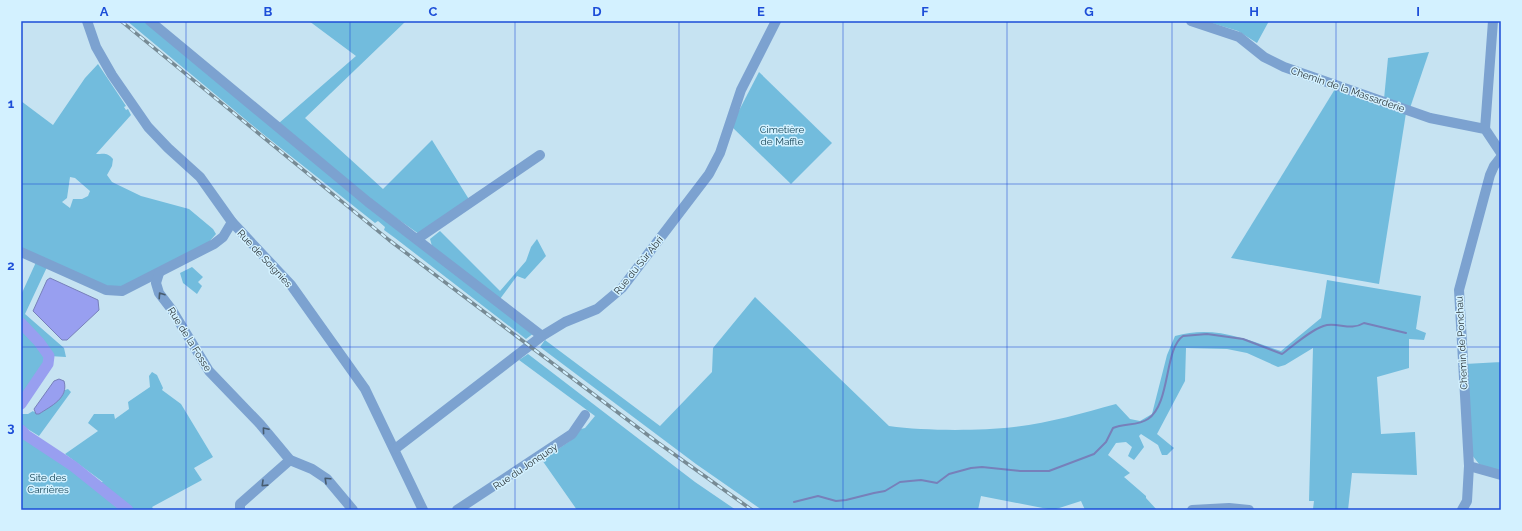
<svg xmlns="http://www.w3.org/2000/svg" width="1522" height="531" font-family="Raleway,sans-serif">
<rect width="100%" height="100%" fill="#c6e3f2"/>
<g fill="#72bcdd" fill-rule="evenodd">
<path d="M127,21H148L534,333L526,339L395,238L384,230L385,227L378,221L375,223L263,134Z"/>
<path d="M309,21H406L305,118L383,189L432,140L470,201L419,234L372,201L279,123L356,56Z"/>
<path d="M1205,21H1269L1257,43L1238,31Z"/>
<path d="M1429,52L1410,108L1384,99L1388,58Z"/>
<path d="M98,64L126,106L124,107L126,110L128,109L131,115L96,154C104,154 107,152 113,159L112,166L107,175L112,182L141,196L189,209L213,229L216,234L208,243L122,291L48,265L25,314L64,348L66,357L49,356L48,364L21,404V295L37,260L21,252V101L53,125L85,78ZM70,177L75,178L90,191L88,196L82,199H73L70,208L62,202L67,198Z"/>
<path d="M759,72L832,143L791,184L731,126Z"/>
<path d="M1335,89L1406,113L1379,284L1231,258Z"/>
<path d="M440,231L500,291L526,261L531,247L537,239L546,256L525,279L517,276L500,299L432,246L430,239Z"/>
<path d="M192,267L203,277L198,282L202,286L197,294L183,283L180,273Z"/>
<path d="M1327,280L1421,296L1416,329L1426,333L1424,340L1409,339V368L1377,377L1381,434L1415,432L1417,475L1352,473L1348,510L1313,509L1314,501H1309L1313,348L1285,365L1278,367L1247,353L1227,349L1186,348L1185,381L1157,434L1174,448L1167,455H1162L1158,445L1141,434L1139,436L1144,447L1134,460L1128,456L1132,447L1126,442L1116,443L1108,455L1130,473L1124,477L1146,496V498L1157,510H1085L1081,501L1053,510L981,496L978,510H762L696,464L540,347L545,340L660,426L712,372L713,348L755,297L889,426C925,431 978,431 1014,427C1049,423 1083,413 1116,404L1130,419L1140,421L1152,414L1167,355L1175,336C1214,325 1245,339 1281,351L1321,318Z"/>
<path d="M528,354L695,482L736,510H577L542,460L570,441L581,429L585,428L595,416L519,360Z"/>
<path d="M1501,356V472L1479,464L1472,455L1465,364L1501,362Z"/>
<path d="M152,372L157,375L163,388L162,390L181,404L213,457L194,468L202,480L152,507L154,510H21V430L26,435L73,466L96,483L103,482L65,454L98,431L88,423L94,414H114L115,419L129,409L128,402L150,387L149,376Z"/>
<path d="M68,389L71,392L39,436L21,425V414H28L33,411L34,412C48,407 59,404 65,390Z"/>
</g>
<g fill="#989ff0" stroke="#7780ba">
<path d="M50,278L98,300L99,310L67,340H62L33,311L47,280Z"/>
<path d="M59,379L64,381C69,398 51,406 39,414H36L34,409L54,381Z"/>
</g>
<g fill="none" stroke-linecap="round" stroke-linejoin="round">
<path stroke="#7780ba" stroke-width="2" d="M794,502L818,496L836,501L846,500L874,493L885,491L900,482L910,481L921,480L937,483L949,474L971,468L982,467L1020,471H1049L1094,454L1106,442L1113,428C1124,423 1138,426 1148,419C1171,403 1164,349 1183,336L1207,334L1243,339L1282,354C1293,346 1314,327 1327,325C1340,323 1351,331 1364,323L1406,333"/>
<g stroke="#989ff0" stroke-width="11">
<path d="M21,323L39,342L49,356L48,364L21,404"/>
<path d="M21,430L26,435L73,466L128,510"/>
</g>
<g stroke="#7ca2d0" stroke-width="10">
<path d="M87,21L96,47L112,75L148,127L168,148L200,177L232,222L291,285L365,389L423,510"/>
<path d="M150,21L368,202L542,336"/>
<path d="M1191,21L1239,37L1264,57L1284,67L1430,118L1485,129L1501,153"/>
<path d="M1485,129L1493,21"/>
<path d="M417,239L540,155"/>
<path d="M21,252L106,290L122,291L214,244L223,237L232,222"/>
<path d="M159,273L156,283L159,293L172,310L209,371L260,424L290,460L312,469L327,479L353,510"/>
<path d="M395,449L542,336L565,322L597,309L622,288L709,174L720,153L741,90L776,21"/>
<path d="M1469,466L1501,475"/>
<path d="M240,510V504L290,460"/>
<path d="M457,510L572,434L585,415"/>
<path d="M1192,510L1229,508L1249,510"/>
<path d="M1462,510L1467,501L1469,466L1459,290L1490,175L1494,166L1501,157"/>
</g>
<g stroke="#778b95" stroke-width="3.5">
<path id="rail" d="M121,21L389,240L657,442L752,510"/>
</g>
<use href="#rail" stroke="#d3f1ff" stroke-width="2" stroke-dasharray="6" stroke-linecap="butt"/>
</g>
<defs><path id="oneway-chevron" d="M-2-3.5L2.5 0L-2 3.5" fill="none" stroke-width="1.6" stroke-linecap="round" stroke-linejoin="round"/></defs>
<g stroke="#475c6f">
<use href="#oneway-chevron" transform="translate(161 295) rotate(-124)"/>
<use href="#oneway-chevron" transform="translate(265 430) rotate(-130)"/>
<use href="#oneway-chevron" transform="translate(327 480) rotate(-137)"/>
<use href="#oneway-chevron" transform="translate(264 484) rotate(136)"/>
</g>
<path fill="none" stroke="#1d4ed8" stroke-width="1" stroke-opacity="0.55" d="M186,21V510M350,21V510M515,21V510M679,21V510M843,21V510M1007,21V510M1172,21V510M1336,21V510M21,184H1501M21,347H1501"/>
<g text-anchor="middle" stroke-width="3" stroke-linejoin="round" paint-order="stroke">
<g font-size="10" fill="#2b363b" stroke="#d3f1ff">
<text transform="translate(1348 89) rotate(19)" y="4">Chemin de la Massarderie</text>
<text transform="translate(265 258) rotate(47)" y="4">Rue de Soignies</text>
<text transform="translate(638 265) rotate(-51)" y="4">Rue du Sûr Abri</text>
<text transform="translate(190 339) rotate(58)" y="4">Rue de la Fosse</text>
<text transform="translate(1461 343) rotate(-93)" y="4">Chemin de Ponchau</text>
<text transform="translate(525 466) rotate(-34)" y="4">Rue du Jonquoy</text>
</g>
<g font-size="10" fill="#174658" stroke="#d3f1ff">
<text x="782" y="133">Cimetière<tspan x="782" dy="12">de Maffle</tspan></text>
<text x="48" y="481">Site des<tspan x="48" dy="12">Carrières</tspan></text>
</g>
</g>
<rect width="1522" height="531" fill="none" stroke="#d3f1ff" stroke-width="44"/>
<rect x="22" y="22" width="1478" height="487" fill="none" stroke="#1d4ed8" stroke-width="1.5"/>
<g font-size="13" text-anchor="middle" font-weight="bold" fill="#1d4ed8">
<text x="104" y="16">A</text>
<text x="268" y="16">B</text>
<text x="433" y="16">C</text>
<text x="597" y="16">D</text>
<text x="761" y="16">E</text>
<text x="925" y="16">F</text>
<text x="1089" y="16">G</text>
<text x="1254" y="16">H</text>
<text x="1418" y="16">I</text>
<text x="11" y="108">1</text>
<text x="11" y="270">2</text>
<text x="11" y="432">3</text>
</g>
</svg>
